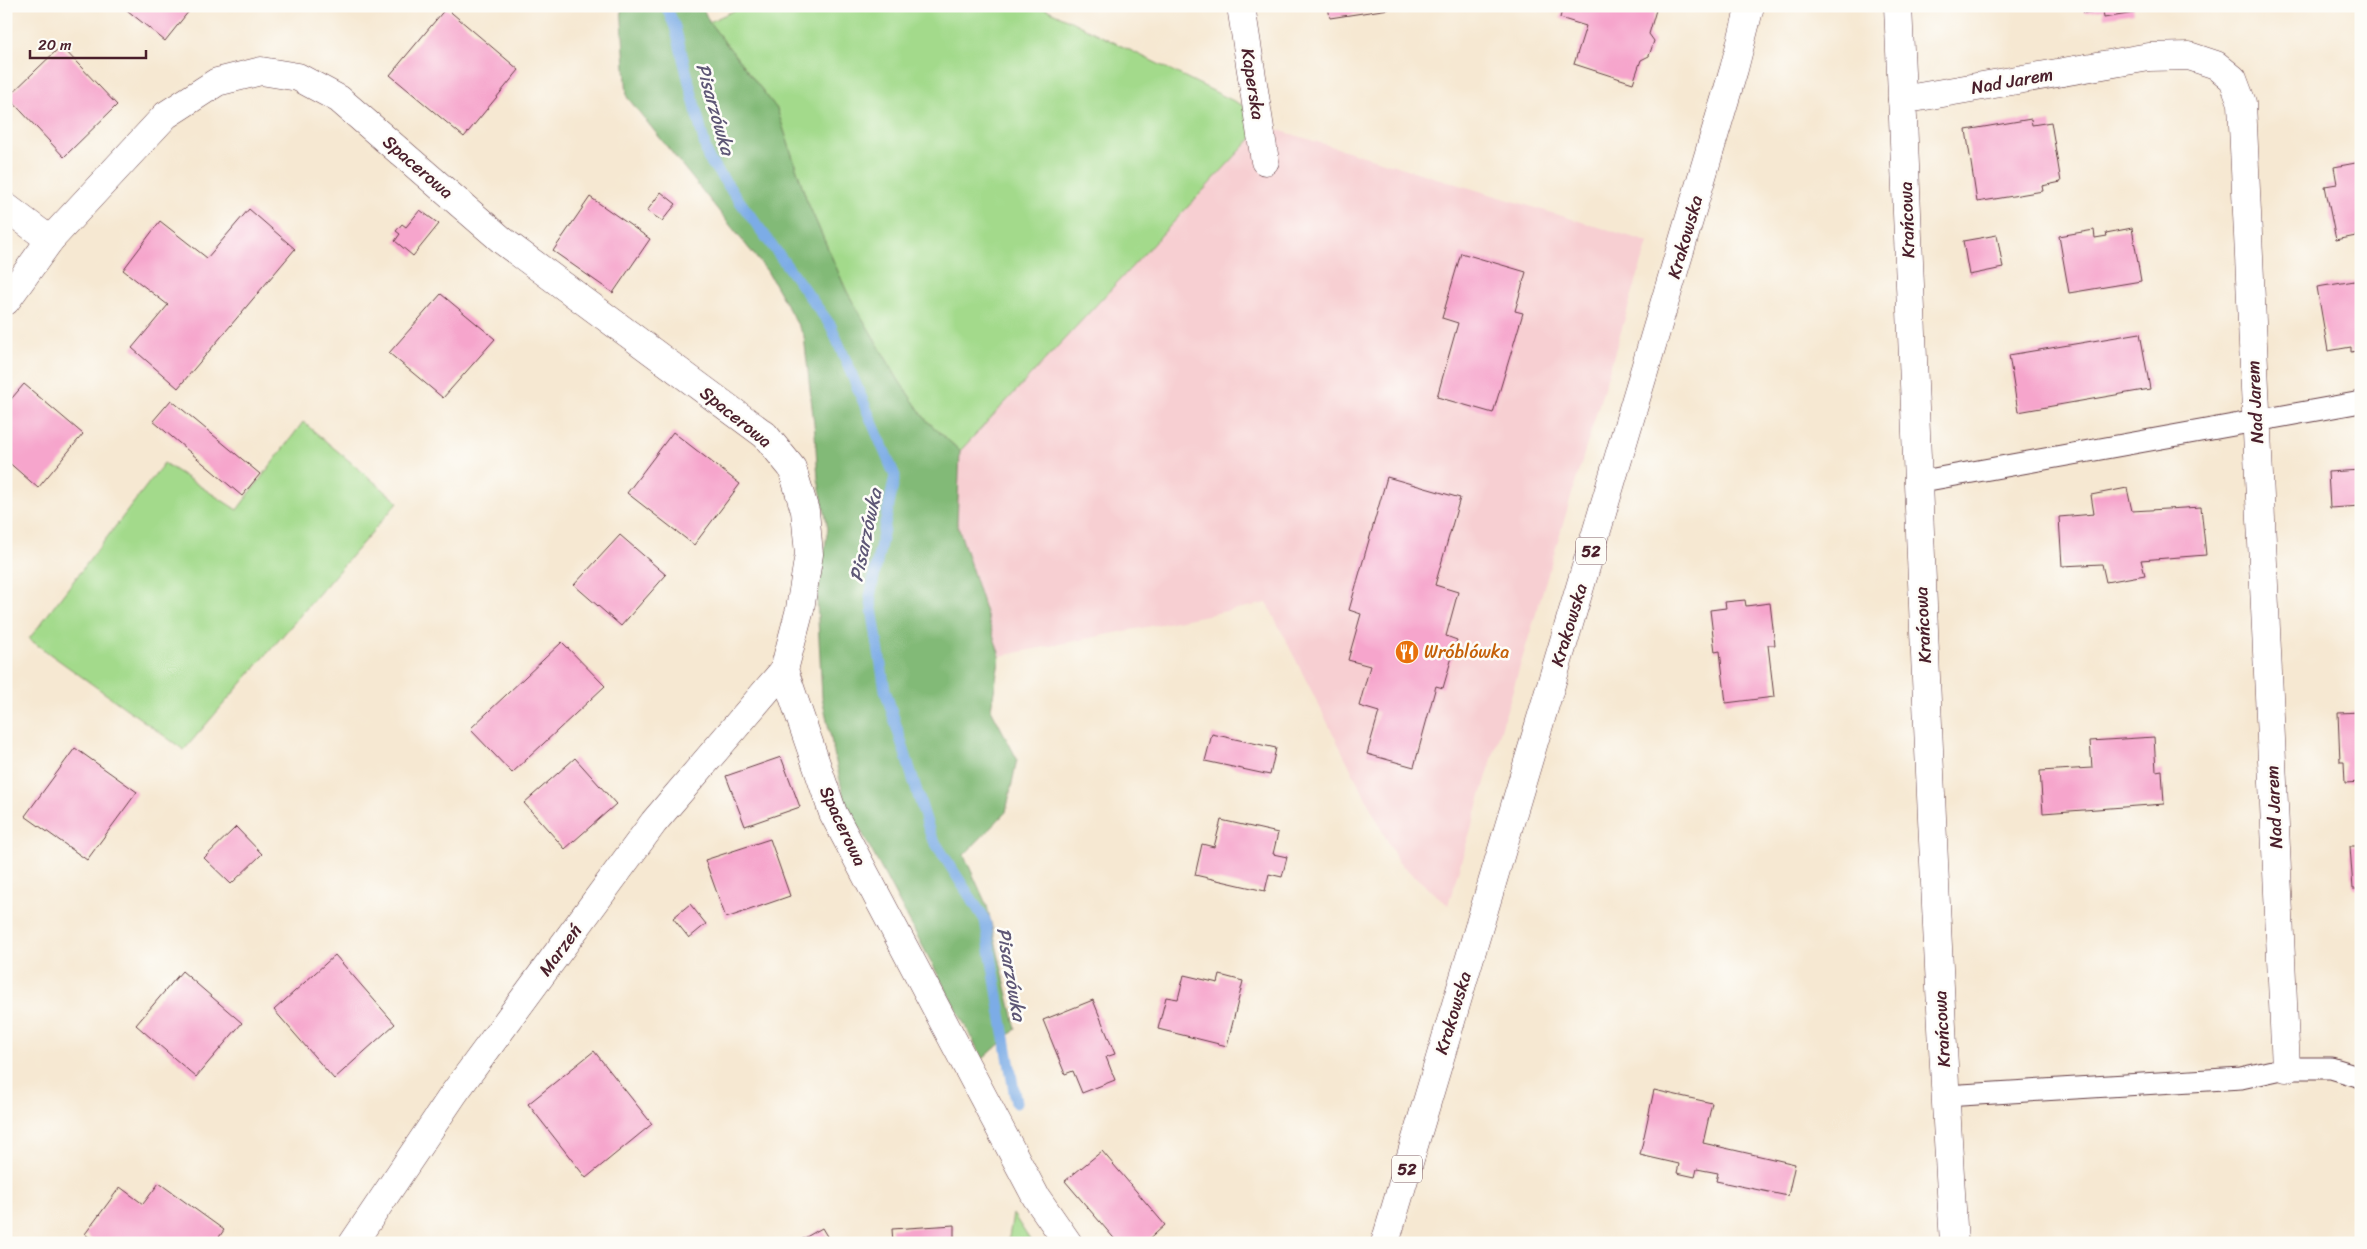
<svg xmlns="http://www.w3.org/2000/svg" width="2367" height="1249" font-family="Sriracha,sans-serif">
<rect width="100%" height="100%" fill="#fdfcf7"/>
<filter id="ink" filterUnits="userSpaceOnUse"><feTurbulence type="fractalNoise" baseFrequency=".02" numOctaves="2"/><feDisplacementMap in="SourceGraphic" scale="10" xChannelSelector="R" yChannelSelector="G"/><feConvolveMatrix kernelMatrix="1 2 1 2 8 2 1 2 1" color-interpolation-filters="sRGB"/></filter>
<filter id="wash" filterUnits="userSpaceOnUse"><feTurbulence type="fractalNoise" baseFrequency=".0096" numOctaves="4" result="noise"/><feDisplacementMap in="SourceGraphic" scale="20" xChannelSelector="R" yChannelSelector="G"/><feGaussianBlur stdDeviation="1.12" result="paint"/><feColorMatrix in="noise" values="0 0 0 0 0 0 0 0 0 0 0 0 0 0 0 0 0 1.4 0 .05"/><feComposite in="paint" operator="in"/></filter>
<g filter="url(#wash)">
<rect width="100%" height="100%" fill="#f6e8d2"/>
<path fill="#f7cfd2" d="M1268,127L1648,242L1448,905L1398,862L1267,603L1000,656L957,523L960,451L1253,137Z"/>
<g fill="#a3da8b" stroke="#767c5b">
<path d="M744,6H1040L1248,108L1253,137L960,451L926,420L899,381L847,292L807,201L777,109L709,22Z"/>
<path d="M303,422L398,502L184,750L29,639L164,463L237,510Z"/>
<path d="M1013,1214L1032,1243H1008Z"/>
</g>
<path fill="#82ba77" stroke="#666c51" d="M621,6H702L709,22L777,109L807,201L847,292L899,381L926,420L960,451L957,523L1000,656L991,709L1017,759L1006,812L964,855L987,906L1016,1029L983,1059L844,799L822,697L817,600L828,528L818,479L815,433L804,336L767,271L627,97Z"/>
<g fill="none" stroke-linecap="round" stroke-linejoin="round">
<path stroke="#7bace6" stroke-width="11" d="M666,6L675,27L708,158L831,326L895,476L870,596L885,690L931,836L985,920L1016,1103"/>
</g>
<g id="blocks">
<g fill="#f6a5cc">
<path d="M122,6H193L165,41Z"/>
<path d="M1328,6H1389V9L1330,18Z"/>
<path d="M1563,6H1644L1656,10L1649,34L1654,41L1649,56L1641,60L1633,83L1574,64L1586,26L1560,18Z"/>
<path d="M2083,6H2133L2134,13L2104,18L2103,10L2084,13Z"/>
<path d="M446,8L519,70L464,137L390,75Z"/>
<path d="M61,46L117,105L64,157L8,97Z"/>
<path d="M2031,119L2032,125L2051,122L2061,182L2042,186L2043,191L1977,202L1966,130Z"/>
<path d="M2361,162V235L2336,240L2325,186L2337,184L2334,167Z"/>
<path d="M661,192L676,204L662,221L647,211Z"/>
<path d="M590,197L650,239L613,293L553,251Z"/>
<path d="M249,209L295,249L178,388L132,348L168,305L123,270L160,221L207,258Z"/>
<path d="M420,210L439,224L413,256L395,241L400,234L396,231L402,224L406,227Z"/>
<path d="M2132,228L2141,281L2069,293L2059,236L2094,230L2095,238L2107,236L2106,233Z"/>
<path d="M1997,235L2003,268L1969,275L1963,241Z"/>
<path d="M1461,253L1526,272L1515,311L1523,313L1493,413L1437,397L1458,323L1442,318Z"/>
<path d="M2361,280V350L2351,352V347L2328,351L2317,287Z"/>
<path d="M441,294L495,339L443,398L389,353Z"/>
<path d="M2140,333L2150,389L2018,412L2009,355Z"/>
<path d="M24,384L83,434L38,488L6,460V405Z"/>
<path d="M171,400L260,474L242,496L153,421Z"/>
<path d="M673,432L740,484L694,545L627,493Z"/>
<path d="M2361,470V506L2330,508L2328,472Z"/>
<path d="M1387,477L1460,498L1435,585L1458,592L1446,636L1457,640L1443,688L1436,686L1414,767L1367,754L1379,712L1359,706L1370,666L1348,660L1361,614L1349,610Z"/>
<path d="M2127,488L2132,511L2201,507L2206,555L2141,560L2145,575L2106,582L2102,564L2062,566L2059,517L2094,514L2091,495Z"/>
<path d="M620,535L666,575L621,626L574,585Z"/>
<path d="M2356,580H2361V643H2359Z"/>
<path d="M1745,600L1746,606L1770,603L1775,645H1768L1774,697L1726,703L1720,651L1715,652L1710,610L1726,608L1725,602Z"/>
<path d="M562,642L605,686L512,773L470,729Z"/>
<path d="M2361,712V782L2345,783L2344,762H2340L2338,713Z"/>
<path d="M1212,734L1276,748L1270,775L1205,761Z"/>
<path d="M2154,737L2156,771L2162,770L2164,804L2043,813L2040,771L2092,768L2090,741Z"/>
<path d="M75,748L137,792L87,860L25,816Z"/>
<path d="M781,757L800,807L745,826L726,776Z"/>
<path d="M575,758L616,804L565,849L524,803Z"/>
<path d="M1221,820L1278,833L1273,854L1287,857L1282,877L1269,874L1265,891L1195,875L1202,844L1214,847Z"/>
<path d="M236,827L262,854L231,884L204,858Z"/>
<path d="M770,839L790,896L726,918L705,860Z"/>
<path d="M2350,846H2361V905L2358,889H2353Z"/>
<path d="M690,904L706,924L689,938L673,918Z"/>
<path d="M335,955L395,1024L334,1079L274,1010Z"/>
<path d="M182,971L242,1023L196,1077L136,1025Z"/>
<path d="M1184,975L1218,983L1220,975L1243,981L1227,1046L1158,1029L1166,997L1178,999Z"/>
<path d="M1093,1000L1115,1054L1106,1057L1115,1080L1082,1093L1073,1071L1065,1074L1043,1020Z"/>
<path d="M594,1051L652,1124L586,1178L528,1104Z"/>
<path d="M1654,1090L1712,1103L1703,1143L1795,1164L1788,1196L1716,1181L1718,1173L1697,1169L1695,1177L1677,1173L1679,1164L1640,1155Z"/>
<path d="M1102,1151L1165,1225L1145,1243H1118L1065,1181Z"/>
<path d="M159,1183L224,1230L215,1243H96L85,1234L120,1187L143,1204Z"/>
<path d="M954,1225V1243H893L892,1229Z"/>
<path d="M822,1228L831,1243H803L801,1240Z"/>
</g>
</g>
</g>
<g filter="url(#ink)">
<use href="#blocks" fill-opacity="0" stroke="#643d44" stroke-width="1"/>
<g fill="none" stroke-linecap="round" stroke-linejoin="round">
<g stroke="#643d44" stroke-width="23">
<g id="service">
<path d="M1917,482L2361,402"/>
<path d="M1945,1096L2241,1078L2286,1068H2331L2361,1077"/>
</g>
</g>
<g stroke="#643d44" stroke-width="29">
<g id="minor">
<path d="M1241,6L1265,161"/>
<path d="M1898,6C1917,418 1929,831 1954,1243"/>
<path d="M1902,100L2149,57L2189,56L2216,65L2233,79L2242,103L2286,1068"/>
<path d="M6,207L50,240L166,115L217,82L261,71L298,77L339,99L503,241L765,435L792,468L805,511L809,554L800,609L784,670L833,813L1036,1197L1068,1243"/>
<path d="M6,301L50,240"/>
<path d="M353,1243L455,1092L654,822L784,670"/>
</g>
</g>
<g stroke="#643d44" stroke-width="29">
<path id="primary" d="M1385,1243L1734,69L1750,6"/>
</g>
<use href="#service" stroke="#fff" stroke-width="21"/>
<use href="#minor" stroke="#fff" stroke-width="28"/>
<use href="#primary" stroke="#fff" stroke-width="28"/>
</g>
</g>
<defs>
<g id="restaurant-disc" transform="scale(1.25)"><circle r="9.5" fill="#e8710a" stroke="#fdfcf7"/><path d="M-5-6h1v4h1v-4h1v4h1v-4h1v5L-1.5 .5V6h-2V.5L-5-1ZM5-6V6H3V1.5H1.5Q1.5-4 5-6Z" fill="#fff"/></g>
</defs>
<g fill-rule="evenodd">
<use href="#restaurant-disc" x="1407" y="652"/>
</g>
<g text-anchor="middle" stroke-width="5" stroke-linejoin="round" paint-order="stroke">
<g fill="#fdfcf7" stroke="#806168" stroke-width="1">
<rect x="1576" y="537.5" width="30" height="27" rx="4"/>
<rect x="1392" y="1155.5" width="30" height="27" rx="4"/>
</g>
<g font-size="16" font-weight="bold" fill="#4a1f2b">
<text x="1591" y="557">52</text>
<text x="1407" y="1175">52</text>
</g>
<g font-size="18" fill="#4a1f2b" stroke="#fdfcf7">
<text transform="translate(2012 81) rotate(-10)" y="6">Nad Jarem</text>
<text transform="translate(1253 84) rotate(81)" y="6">Kaperska</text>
<text transform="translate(418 167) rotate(41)" y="6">Spacerowa</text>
<text transform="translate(1907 220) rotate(-92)" y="6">Krańcowa</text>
<text transform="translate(1685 237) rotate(-74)" y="6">Krakowska</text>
<text transform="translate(2255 402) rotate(-93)" y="6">Nad Jarem</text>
<text transform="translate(736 417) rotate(39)" y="6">Spacerowa</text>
<text transform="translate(1569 625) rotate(-73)" y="6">Krakowska</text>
<text transform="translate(1923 625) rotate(-93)" y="6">Krańcowa</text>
<text transform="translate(2274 807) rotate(-93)" y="6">Nad Jarem</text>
<text transform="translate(843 826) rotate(65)" y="6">Spacerowa</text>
<text transform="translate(560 950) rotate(-54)" y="6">Marzeń</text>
<text transform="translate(1453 1013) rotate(-73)" y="6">Krakowska</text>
<text transform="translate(1942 1029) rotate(-93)" y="6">Krańcowa</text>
</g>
<g font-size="18" fill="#c56008" stroke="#fdfcf7" text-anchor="start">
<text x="1424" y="658">Wróblówka</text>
</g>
<g font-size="19" font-style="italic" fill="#5e5776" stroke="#fdfcf7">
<text transform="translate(716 109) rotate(74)" y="7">Pisarzówka</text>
<text transform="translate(865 535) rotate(-78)" y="7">Pisarzówka</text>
<text transform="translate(1012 974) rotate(80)" y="7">Pisarzówka</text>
</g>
</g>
<rect width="2367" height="1249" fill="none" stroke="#fdfcf7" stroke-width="25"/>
<path d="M30 50v8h116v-8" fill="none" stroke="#4a1f2b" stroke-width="2.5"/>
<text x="38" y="50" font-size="15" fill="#4a1f2b" stroke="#fdfcf7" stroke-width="4" paint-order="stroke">20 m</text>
</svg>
